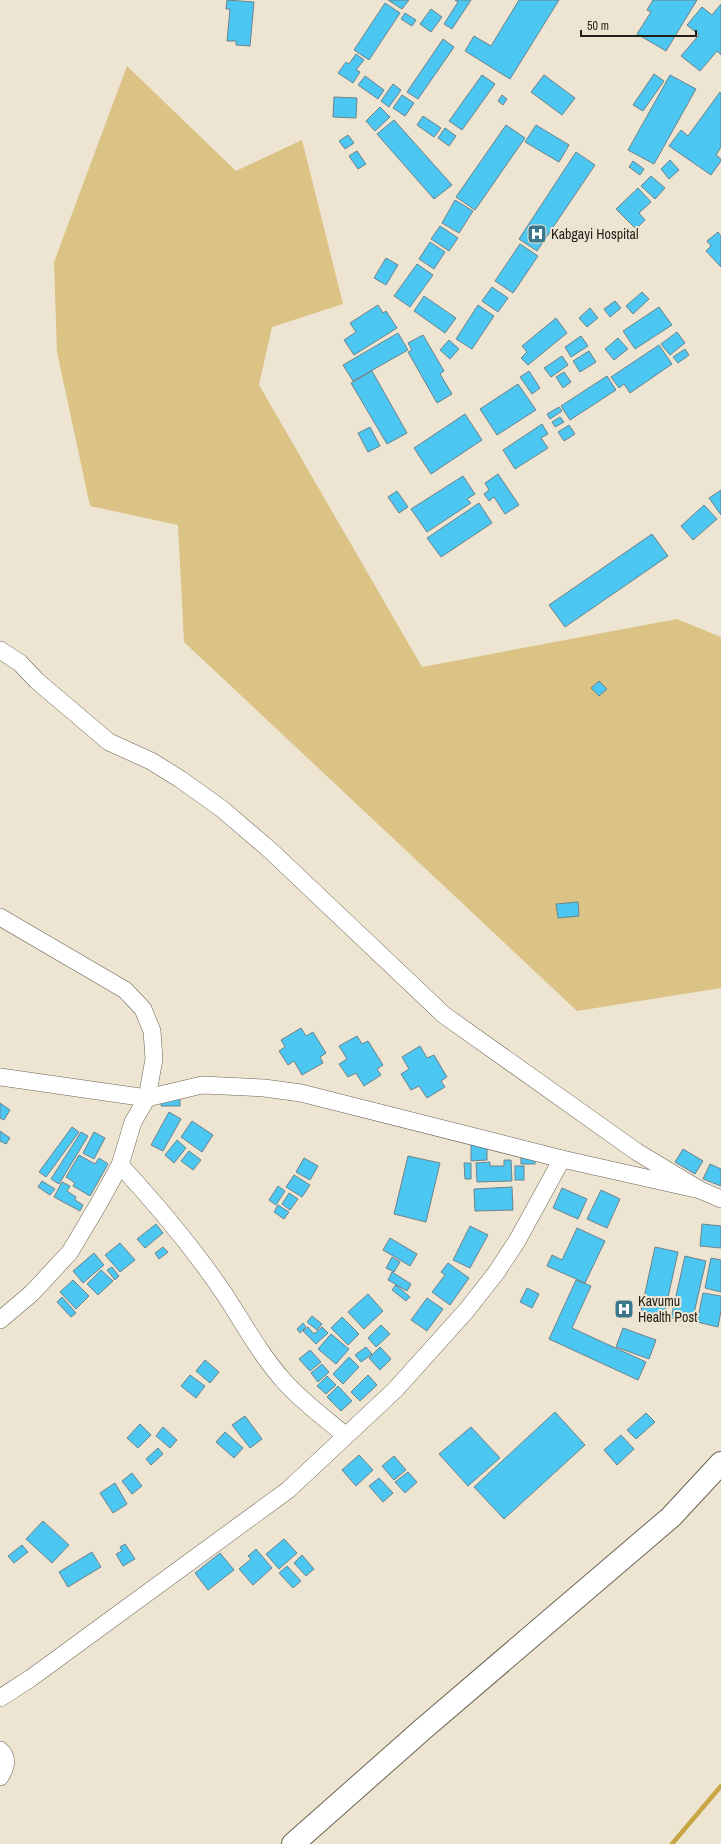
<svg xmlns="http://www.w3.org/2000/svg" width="721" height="1844" font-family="'Archivo Narrow',sans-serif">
<rect width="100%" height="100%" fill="#ede5d2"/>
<path fill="#dbc386" d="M127,66L236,171L302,140L343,304L272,327L259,385L422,667L677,619L721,637V988L577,1011L184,642L178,525L90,506L57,352L54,262Z"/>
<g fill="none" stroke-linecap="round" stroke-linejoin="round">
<path stroke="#c9a643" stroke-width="4.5" d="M672,1844L721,1786"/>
</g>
<g fill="#4bc7f1" stroke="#6e828b">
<path d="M227,0L254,2L250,46L236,45V41H227L230,9H226Z"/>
<path d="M388,0H409L402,9Z"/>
<path d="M455,0H471L452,29L444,24L458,2Z"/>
<path d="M519,0H559L510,79L465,51L474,36L491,46Z"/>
<path d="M653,0H697L666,51L637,34L651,12L647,10Z"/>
<path d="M385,3L400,13L369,60L354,50Z"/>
<path d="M721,4V55L717,51L700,71L681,56L699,35L687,25L702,7L712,15Z"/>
<path d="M431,9L442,17L431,32L420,24Z"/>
<path d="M405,13L416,20L412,26L401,19Z"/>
<path d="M443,39L454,47L418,99L407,92Z"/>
<path d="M356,54L364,60L356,70L360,72L353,83L338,73L346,62L349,64Z"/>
<path d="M654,74L664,81L643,111L633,105Z"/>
<path d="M482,75L495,84L462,130L449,121Z"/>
<path d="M544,75L575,98L562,115L531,92Z"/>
<path d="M670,75L696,89L654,164L628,150Z"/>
<path d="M365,76L384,90L378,99L358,85Z"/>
<path d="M393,84L401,90L389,107L381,101Z"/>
<path d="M720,92L721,93V147L716,155L721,159V161L711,175L669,146L681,130L688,136Z"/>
<path d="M402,95L414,103L405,116L393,108Z"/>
<path d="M502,95L507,99L503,105L498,101Z"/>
<path d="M334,97L357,98L356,118L333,117Z"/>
<path d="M380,107L390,117L375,131L366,121Z"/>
<path d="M423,116L441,128L434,137L417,125Z"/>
<path d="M394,120L452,185L434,199L377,134Z"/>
<path d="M506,125L525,138L475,210L456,197Z"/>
<path d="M536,125L569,145L559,162L525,142Z"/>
<path d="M445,128L456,136L449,146L438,138Z"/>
<path d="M348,135L354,143L345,149L339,141Z"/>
<path d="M357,151L366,164L358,169L349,156Z"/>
<path d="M576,152L595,165L537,251L519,239Z"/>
<path d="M670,160L679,170L669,179L661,169Z"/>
<path d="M633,161L644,169L640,175L629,167Z"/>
<path d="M651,176L665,188L655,199L641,186Z"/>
<path d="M638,188L651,202L639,213L645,220L636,229L616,209Z"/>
<path d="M455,200L473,211L459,233L442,223Z"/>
<path d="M440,226L458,238L449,251L431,239Z"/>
<path d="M718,232L721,236V267L706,251L711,246L707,241Z"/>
<path d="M430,242L445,252L434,269L419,259Z"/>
<path d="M520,244L538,256L513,293L495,281Z"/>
<path d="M386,258L398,265L386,285L374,278Z"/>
<path d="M417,264L433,275L410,307L394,296Z"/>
<path d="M492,287L508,298L498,312L482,301Z"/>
<path d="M642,292L649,299L633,314L626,306Z"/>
<path d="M424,296L456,318L445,333L414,311Z"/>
<path d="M615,301L621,308L610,317L604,309Z"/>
<path d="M378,305L383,313L386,311L397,328L354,355L344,340L356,332L350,323Z"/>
<path d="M478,305L494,316L472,349L456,339Z"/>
<path d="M659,307L672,325L635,349L623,331Z"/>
<path d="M590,308L598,318L587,327L579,318Z"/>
<path d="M556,318L567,333L528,365L521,358L527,352L522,346Z"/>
<path d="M677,332L685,343L670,355L661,344Z"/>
<path d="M398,333L408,350L353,381L343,365Z"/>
<path d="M423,335L444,371L440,374L452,394L437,403L408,352L412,350L408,343Z"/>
<path d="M581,336L588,346L571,357L565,347Z"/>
<path d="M618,338L628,349L614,360L605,349Z"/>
<path d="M449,340L459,349L450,359L440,350Z"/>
<path d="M659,345L672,364L630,393L624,384L619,388L611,377Z"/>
<path d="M685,349L689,355L678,363L673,357Z"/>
<path d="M589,351L596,362L580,372L573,361Z"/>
<path d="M562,356L568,365L551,377L544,368Z"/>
<path d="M372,371L407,433L387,444L351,383Z"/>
<path d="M529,371L540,388L532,394L520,377Z"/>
<path d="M564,372L571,382L563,388L556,377Z"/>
<path d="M607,376L616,390L570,420L561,406Z"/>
<path d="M518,384L536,410L497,435L480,409Z"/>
<path d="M559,407L562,411L550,419L547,414Z"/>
<path d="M465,414L482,440L431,474L414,448Z"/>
<path d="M560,417L564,422L555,427L552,422Z"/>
<path d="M542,424L548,434L541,438L548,448L515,469L503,450Z"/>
<path d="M569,425L575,434L564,441L558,432Z"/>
<path d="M370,427L380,446L368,452L358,433Z"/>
<path d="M498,474L519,505L505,514L494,497L489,501L484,494L489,490L485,483Z"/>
<path d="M463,476L475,494L467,499L471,503L427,532L411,509Z"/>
<path d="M721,490V515L709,498Z"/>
<path d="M397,491L408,507L399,513L388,497Z"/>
<path d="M479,503L492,523L441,557L427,538Z"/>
<path d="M704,505L717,519L693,540L681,526Z"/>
<path d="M652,534L668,556L565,627L549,605Z"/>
<path d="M599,681L607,689L599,696L591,688Z"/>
<path d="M578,902L579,916L558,918L556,904Z"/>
<path d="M301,1028L306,1036L313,1032L326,1053L320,1057L323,1063L302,1075L294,1061L288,1065L279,1051L285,1047L281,1040Z"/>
<path d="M357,1036L362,1044L368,1041L383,1065L377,1069L381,1075L364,1086L356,1073L348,1077L339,1064L347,1059L339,1046Z"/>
<path d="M420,1046L427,1058L434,1055L447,1077L441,1081L445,1087L427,1098L419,1086L411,1090L401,1074L409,1069L402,1057Z"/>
<path d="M161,1096L180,1097V1106H161Z"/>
<path d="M0,1103L10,1110L4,1120L0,1118Z"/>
<path d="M169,1112L181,1119L163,1151L151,1145Z"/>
<path d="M192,1121L213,1135L202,1152L181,1137Z"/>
<path d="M72,1127L79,1132L46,1177L39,1172Z"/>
<path d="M0,1131L10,1138L6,1144L0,1141Z"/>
<path d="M81,1132L88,1136L59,1184L51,1179Z"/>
<path d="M94,1132L105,1138L94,1159L83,1153Z"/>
<path d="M177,1140L186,1148L174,1163L165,1155Z"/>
<path d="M471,1144H487V1160L471,1161Z"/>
<path d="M683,1149L703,1161L695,1174L675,1162Z"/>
<path d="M189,1151L201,1160L193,1170L181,1161Z"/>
<path d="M79,1155L95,1164L99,1158L108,1164L90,1196L73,1186L75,1183L66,1177Z"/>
<path d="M408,1156L440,1163L426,1222L394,1214Z"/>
<rect x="521" y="1157" width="14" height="7"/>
<path d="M304,1158L318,1166L310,1180L296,1172Z"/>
<path d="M504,1160H511L512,1181L477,1182L476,1163L490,1162V1166H504Z"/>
<path d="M464,1163H471V1179H465Z"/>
<path d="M710,1164L721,1169V1186L703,1179Z"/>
<rect x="515" y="1166" width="9" height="14"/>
<path d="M294,1175L310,1185L302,1197L286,1187Z"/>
<path d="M42,1181L55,1189L50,1195L38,1187Z"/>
<path d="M62,1182L70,1186L67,1191L76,1197L75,1200L83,1205L80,1211L54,1197Z"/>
<path d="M278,1186L285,1191L276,1205L269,1200Z"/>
<path d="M512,1187L513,1210L475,1211L474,1189Z"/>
<path d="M562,1188L587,1199L578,1219L553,1208Z"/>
<path d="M601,1190L620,1199L607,1228L587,1219Z"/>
<path d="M289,1193L298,1199L290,1210L282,1204Z"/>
<path d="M278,1205L289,1212L284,1219L274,1212Z"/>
<path d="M156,1224L163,1233L145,1248L137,1239Z"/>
<path d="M702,1224L721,1226V1248L700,1246Z"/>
<path d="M470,1226L488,1235L470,1268L453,1260Z"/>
<path d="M577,1228L605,1241L585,1283L547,1266L552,1255L562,1260Z"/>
<path d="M390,1238L417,1254L410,1266L383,1250Z"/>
<path d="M120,1243L135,1260L120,1272L105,1255Z"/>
<path d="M163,1247L168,1252L159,1259L155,1253Z"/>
<path d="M655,1247L678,1252L664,1316L641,1311Z"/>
<path d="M94,1253L104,1265L83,1283L73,1271Z"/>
<path d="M685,1256L706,1261L692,1322L671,1318Z"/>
<path d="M392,1257L400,1262L394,1272L386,1268Z"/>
<path d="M711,1258L721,1260V1292L705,1288Z"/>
<path d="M448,1263L469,1278L450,1305L432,1292L445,1275L441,1272Z"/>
<path d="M112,1267L119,1276L115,1280L107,1270Z"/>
<path d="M101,1270L113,1281L98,1295L87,1284Z"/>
<path d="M392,1272L411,1284L407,1291L388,1280Z"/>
<path d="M73,1280L89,1296L76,1309L60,1292Z"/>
<path d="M576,1280L591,1286L572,1328L646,1362L638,1380L549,1339Z"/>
<path d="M396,1285L410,1297L406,1301L392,1290Z"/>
<path d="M527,1288L539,1294L532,1308L520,1302Z"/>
<path d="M703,1293L721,1296V1311L718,1327L697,1322Z"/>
<path d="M368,1294L383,1311L364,1329L348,1312Z"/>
<path d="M62,1297L76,1313L71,1317L57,1302Z"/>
<path d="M427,1298L443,1309L427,1331L411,1320Z"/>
<path d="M312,1316L322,1324L317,1330L307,1322Z"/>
<path d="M342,1317L359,1334L348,1345L331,1328Z"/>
<path d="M303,1323L306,1327L300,1333L297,1329Z"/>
<path d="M381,1325L390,1334L376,1347L368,1338Z"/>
<path d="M308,1327L314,1334L322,1327L328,1333L316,1344L303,1331Z"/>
<path d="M623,1328L656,1340L649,1359L616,1347Z"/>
<path d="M331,1334L349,1349L336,1364L318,1349Z"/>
<path d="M366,1347L372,1354L361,1362L355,1355Z"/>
<path d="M380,1347L391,1359L380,1370L369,1358Z"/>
<path d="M310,1350L321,1362L310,1371L299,1359Z"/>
<path d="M349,1357L359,1367L343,1384L333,1374Z"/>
<path d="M205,1360L219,1372L210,1383L196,1371Z"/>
<path d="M322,1364L329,1372L318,1382L311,1373Z"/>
<path d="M190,1375L205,1386L196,1398L181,1386Z"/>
<path d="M368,1375L377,1385L360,1401L351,1392Z"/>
<path d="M327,1376L336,1385L326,1394L317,1386Z"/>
<path d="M338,1386L352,1401L341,1411L327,1397Z"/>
<path d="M555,1412L585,1445L504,1519L474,1487Z"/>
<path d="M646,1413L655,1422L636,1439L627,1430Z"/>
<path d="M245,1416L262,1439L250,1448L232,1425Z"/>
<path d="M140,1424L151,1435L138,1448L127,1438Z"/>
<path d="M163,1427L177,1440L170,1448L156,1436Z"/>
<path d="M471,1427L500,1458L468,1486L439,1454Z"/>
<path d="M225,1432L243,1448L234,1458L216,1442Z"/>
<path d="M621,1435L634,1449L617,1465L604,1450Z"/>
<path d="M158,1448L163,1454L151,1465L146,1459Z"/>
<path d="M359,1455L373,1470L356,1486L342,1470Z"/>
<path d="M394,1456L406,1470L394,1480L382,1466Z"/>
<path d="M408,1472L417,1482L405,1493L395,1482Z"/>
<path d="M132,1473L142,1486L132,1494L122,1481Z"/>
<path d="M379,1478L393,1493L383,1502L369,1486Z"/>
<path d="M115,1483L127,1504L113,1513L100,1493Z"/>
<path d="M43,1521L69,1545L52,1563L26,1539Z"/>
<path d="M284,1539L297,1553L279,1569L266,1554Z"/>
<path d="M125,1544L135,1559L123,1566L116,1554L122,1551L120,1547Z"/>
<path d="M22,1545L28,1552L14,1563L8,1556Z"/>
<path d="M256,1549L272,1568L253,1585L239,1569L251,1559L248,1556Z"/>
<path d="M92,1552L101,1567L68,1587L59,1572Z"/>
<path d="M220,1553L234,1570L208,1590L195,1573Z"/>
<path d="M302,1555L314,1569L306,1576L294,1563Z"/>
<path d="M287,1566L301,1581L293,1588L279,1573Z"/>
</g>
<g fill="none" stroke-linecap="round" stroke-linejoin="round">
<g stroke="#6b6453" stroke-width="18">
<g id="minor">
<path d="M0,650L20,663L37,681L109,742L151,761L180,779L222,809L271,851L444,1015L637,1152L700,1190"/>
<path d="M0,917L125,990L143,1009L152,1031L154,1059L147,1098L133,1122L120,1165L98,1205L70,1252L32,1293L0,1320"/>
<path d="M0,1077L147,1098L202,1085L264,1088L301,1093L562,1159L700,1190L721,1199"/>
<path d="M120,1165C158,1206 194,1249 225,1295C244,1324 260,1354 283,1380C301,1401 325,1418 346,1436"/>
<path d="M0,1698L31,1678L288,1490L395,1390L466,1311L496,1273L517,1241L562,1159"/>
<path d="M0,1750C9,1758 6,1768 0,1777"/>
</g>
</g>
<g stroke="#6b6453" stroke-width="24">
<path id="trunk" d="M293,1844L423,1729L671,1517L721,1463"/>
</g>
<use href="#minor" stroke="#fff" stroke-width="17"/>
<use href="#trunk" stroke="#fff" stroke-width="22"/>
</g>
<defs>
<g id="hospital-square" transform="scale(1)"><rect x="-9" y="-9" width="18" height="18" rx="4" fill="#3a778d" stroke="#ede5d2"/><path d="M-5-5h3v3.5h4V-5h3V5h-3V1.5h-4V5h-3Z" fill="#fff"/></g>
</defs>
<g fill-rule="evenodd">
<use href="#hospital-square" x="537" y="234"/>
<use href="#hospital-square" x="624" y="1309"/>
</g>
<g text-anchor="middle" stroke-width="4" stroke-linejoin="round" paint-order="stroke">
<g font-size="14" fill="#221f18" stroke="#ede5d2" text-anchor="start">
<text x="551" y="239">Kabgayi Hospital</text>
<text x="638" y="1306">Kavumu<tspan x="638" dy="16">Health Post</tspan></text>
</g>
</g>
<path d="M581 30v6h115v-6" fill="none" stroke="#221f18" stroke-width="2"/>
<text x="587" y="30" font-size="12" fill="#221f18" stroke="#ede5d2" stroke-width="3" paint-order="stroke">50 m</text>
</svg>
